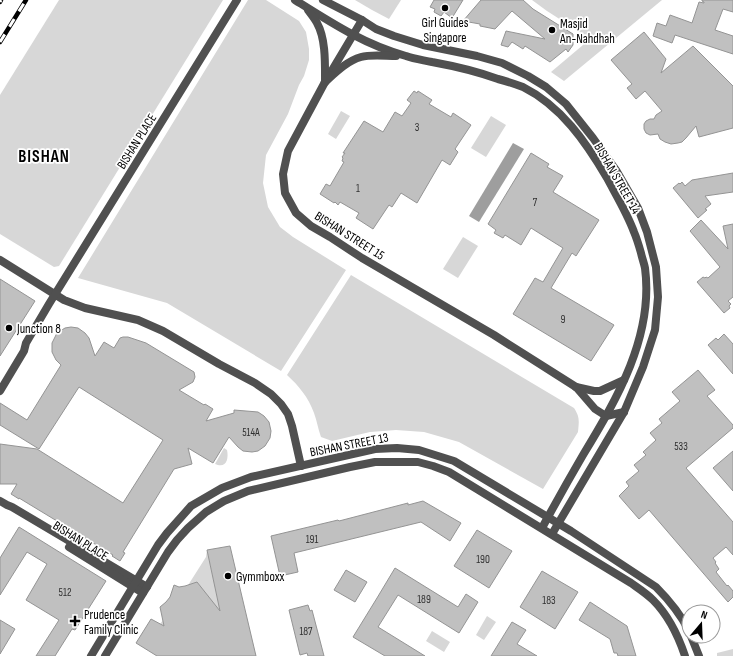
<svg xmlns="http://www.w3.org/2000/svg" width="733" height="656" font-family="'Sofia Sans Condensed',sans-serif">
<rect width="100%" height="100%" fill="#fff"/>
<g fill="#d7d7d7">
<path d="M59,0H223L59,266L54,267L0,234V95Z"/>
<path d="M248,0H266L299,21L306,32L309,49V60L304,76L299,85L288,114L266,155L263,183L268,207L280,227L293,237L346,270L281,371L167,303L78,278Z"/>
<path d="M355,0H401L389,19L372,10Z"/>
<path d="M532,0H662L564,81L551,72L583,45V34L547,11Z"/>
<path d="M341,111L350,116L336,139L328,134Z"/>
<path d="M491,116L506,125L486,157L471,148Z"/>
<path d="M463,237L478,246L458,278L443,269Z"/>
<path d="M351,275L574,408C580,417 579,421 578,432L543,489L459,442L424,432L396,430L370,432L332,441L321,437C318,429 317,421 314,413C308,397 299,386 287,375Z"/>
<path d="M224,448L227,450C229,459 226,469 215,464Z"/>
<path d="M207,550L221,612L189,641L160,624L178,601L206,557Z"/>
<path d="M487,616L496,622L484,640L476,635Z"/>
<path d="M432,631L450,642L444,652L426,641Z"/>
<path d="M733,649V656H717V653Z"/>
</g>
<path fill="#9e9e9e" d="M513,143L524,149L479,222L469,216Z"/>
<g fill="#c0c0c0" stroke="#949494">
<path d="M434,0H463L452,18L444,12L441,16L434,12L435,9L430,7Z"/>
<path d="M481,0H523L533,9L573,34V45L568,52L566,49L550,62L525,46L523,49L512,42L508,47L501,45L506,31L545,39L512,11L495,29L480,26V24L463,21Z"/>
<path d="M702,0H733V12L723,9L715,30L733,36V54L675,35L672,43L653,36L657,23L666,26L670,15L692,23L699,2L704,3V2L702,1Z"/>
<path d="M644,32L666,59L661,73L693,46L733,86V128L699,137L696,126L686,138L682,142L678,143L671,144L665,142L660,139L658,134L650,135L646,133L644,129V124L646,121L650,119H654L656,115L662,111L645,91L636,99L627,88L632,84L611,60Z"/>
<path d="M414,91L417,93L418,91L432,100L429,104L451,117L453,113L471,125L455,149L458,152L450,165L442,160L417,203L401,193L392,207L389,205L373,229L356,218L359,213L340,202L338,205L335,202L334,203L320,194L326,184L330,186L344,162L342,161L343,158L342,157L345,153H343L364,121L383,132L395,112L402,116L411,103L407,100Z"/>
<path d="M531,153L549,164L547,167L563,176L553,192L599,220L576,256L572,253L551,288L614,325L591,361L513,314L535,278L543,282L563,248L531,228L521,245L505,235L503,238L494,233L496,230L488,224Z"/>
<path d="M733,173V192L705,196L711,204L705,209L707,210L698,218L673,188L679,183L680,184L682,182L685,186L692,180Z"/>
<path d="M701,220L728,249L723,226L733,224V297L728,301L731,304L729,306L730,308L724,313L697,282L703,277L705,278L706,277L708,278L720,267L690,231Z"/>
<path d="M0,279L35,301L0,356Z"/>
<path d="M71,327L78,328L85,333L89,338L95,356L104,342L114,348L120,338L123,337H128L146,343L194,372L195,377L193,382L179,390L204,405L205,404L213,409L206,421L234,413V410L258,412L264,416L269,422L271,431L270,438L265,446L258,451L252,452L243,451L238,447L229,437L213,463L188,448L192,464L174,469L123,552L125,553L120,561L112,556L113,555L19,498V499L11,494L17,484H0V444L37,449L123,503L163,440L79,387L39,449L0,425V403L27,420L61,365L56,360L52,352V343L57,333L65,328Z"/>
<path d="M724,334L733,344V374L708,345L716,338L718,340Z"/>
<path d="M698,370L715,390L707,396L733,425V428L686,468L733,522V555L726,547L713,558L716,562L715,563L719,569L716,572L727,586L728,585L733,591V597L728,602L649,510L639,519L619,496L629,486L626,482L639,471L634,465L646,455L643,452L656,440L650,433L662,423L659,419L680,401L672,392Z"/>
<path d="M733,451V491L713,468Z"/>
<path d="M423,501L461,523L450,541L421,522L294,553L298,572L280,576L271,536L338,520L339,521L408,503V505Z"/>
<path d="M19,527L106,581L75,630L72,629L55,656H36L59,620L26,600L47,564L27,552L0,595V558Z"/>
<path d="M477,530L512,551L489,588L454,566Z"/>
<path d="M230,546L256,656H157L136,643L151,619L164,626L160,607L166,602L170,597L174,585L179,587L185,586L197,582L220,611L207,550Z"/>
<path d="M395,568L458,607L466,594L478,602L459,633L398,595L378,627L425,656H385L353,637L377,598Z"/>
<path d="M346,570L367,582L355,602L334,590Z"/>
<path d="M542,571L578,592L555,629L520,607Z"/>
<path d="M590,602L627,626L636,656H618L617,653H614L610,639L579,620Z"/>
<path d="M308,605L310,611L312,610L324,656H308L307,653L300,655L289,610Z"/>
<path d="M0,620L15,629L0,654Z"/>
<path d="M512,622L526,630L517,644L537,656H491Z"/>
</g>
<g fill="none" stroke-linecap="round" stroke-linejoin="round">
<g stroke="#505050" stroke-width="8">
<path d="M362,20L325,82L288,151L283,174L285,193L296,213L311,226L330,237L362,258L494,335L576,387L595,409L606,416L624,412"/>
<path d="M0,260L64,300L85,308L138,320L163,331L219,364L255,383L271,394L281,404L288,414L292,426L301,466"/>
<path d="M576,387L594,391H600L624,380"/>
<path d="M0,391L24,351L26,343L49,304L237,0"/>
<path d="M0,501L7,505L12,507L147,587"/>
<path d="M69,547L143,593"/>
</g>
<g stroke="#505050" stroke-width="8">
<path d="M295,0C330,22 365,45 406,56C414,59 423,60 432,62C454,66 476,71 498,79C506,81 515,84 523,87C561,106 586,142 607,178C616,195 627,213 634,232C637,239 639,246 641,253C642,258 644,263 645,268C654,336 617,399 583,455C569,479 555,504 542,528"/>
<path d="M323,0L362,20L376,29L394,36L423,45L477,56L502,63L528,76L546,87L566,104L593,138L616,170L638,208L647,232L656,267L658,297L655,330L643,367L624,412L552,534"/>
<path d="M308,10C311,14 315,19 317,23C326,39 325,64 325,82"/>
<path d="M325,82C336,72 347,61 361,57C371,54 386,56 396,56"/>
<path d="M691,636L699,656"/>
<path d="M91,656L158,545L167,533L191,506L222,488L251,477L375,449L397,448L419,450L454,461L571,531L656,587C669,600 681,615 689,631"/>
<path d="M105,656L168,552L177,540L188,528L206,512L224,501L248,491L350,467L375,462H418L433,466L449,472L631,583C638,588 646,593 653,600C669,616 678,635 685,656"/>
</g>
<g stroke="#000" stroke-width="4.5">
<g id="rail">
<path d="M0,2L1,0"/>
<path d="M0,42L26,0"/>
</g>
</g>
<use href="#rail" stroke="#fff" stroke-width="3" stroke-dasharray="9" stroke-linecap="butt"/>
</g>
<g fill="#000" stroke="#fff" stroke-width="1.5">
<circle cx="445" cy="8" r="4"/>
<circle cx="552" cy="30" r="4"/>
<circle cx="9" cy="328" r="4"/>
<circle cx="228" cy="576" r="4"/>
<path d="M73 615h4v4h4v4h-4v4h-4v-4h-4v-4h4z"/>
</g>
<g text-anchor="middle" stroke-width="3.5" stroke-linejoin="round" paint-order="stroke">
<g font-size="11" fill="#303030">
<text x="417" y="131">3</text>
<text x="358" y="192">1</text>
<text x="535" y="206">7</text>
<text x="563" y="323">9</text>
<text x="251" y="436">514A</text>
<text x="681" y="450">533</text>
<text x="312" y="543">191</text>
<text x="483" y="563">190</text>
<text x="65" y="596">512</text>
<text x="424" y="603">189</text>
<text x="549" y="604">183</text>
<text x="306" y="635">187</text>
</g>
<g font-size="13" fill="#000" stroke="#fff" text-anchor="start">
<text x="445" y="27" text-anchor="middle">Girl Guides<tspan x="445" dy="15">Singapore</tspan></text>
<text x="560" y="28">Masjid<tspan x="560" dy="15">An-Nahdhah</tspan></text>
<text x="17" y="333">Junction 8</text>
<text x="236" y="581">Gymmboxx</text>
<text x="84" y="619">Prudence<tspan x="84" dy="15">Family Clinic</tspan></text>
</g>
<g font-size="13" fill="#000" stroke="#fff">
<text transform="translate(136 141) rotate(-58)" y="5">BISHAN PLACE</text>
<text transform="translate(618 178) rotate(60)" y="5">BISHAN STREET 14</text>
<text transform="translate(350 235) rotate(32)" y="5">BISHAN STREET 15</text>
<text transform="translate(349 444) rotate(-11)" y="5">BISHAN STREET 13</text>
<text transform="translate(81 540) rotate(32)" y="5">BISHAN PLACE</text>
</g>
<g font-size="17" font-weight="bold" letter-spacing="1" fill="#000" stroke="#fff">
<text x="44" y="162">BISHAN</text>
</g>
</g>
<g transform="translate(701 624) rotate(19)"><circle r="19" fill="#ffffff" stroke="#999999"/>
<path d="M0-3L7 15L0 10L-7 15Z" fill="#000000"/>
<text y="-6" font-size="11" font-weight="bold" text-anchor="middle" fill="#000000">N</text>
</g>
</svg>
